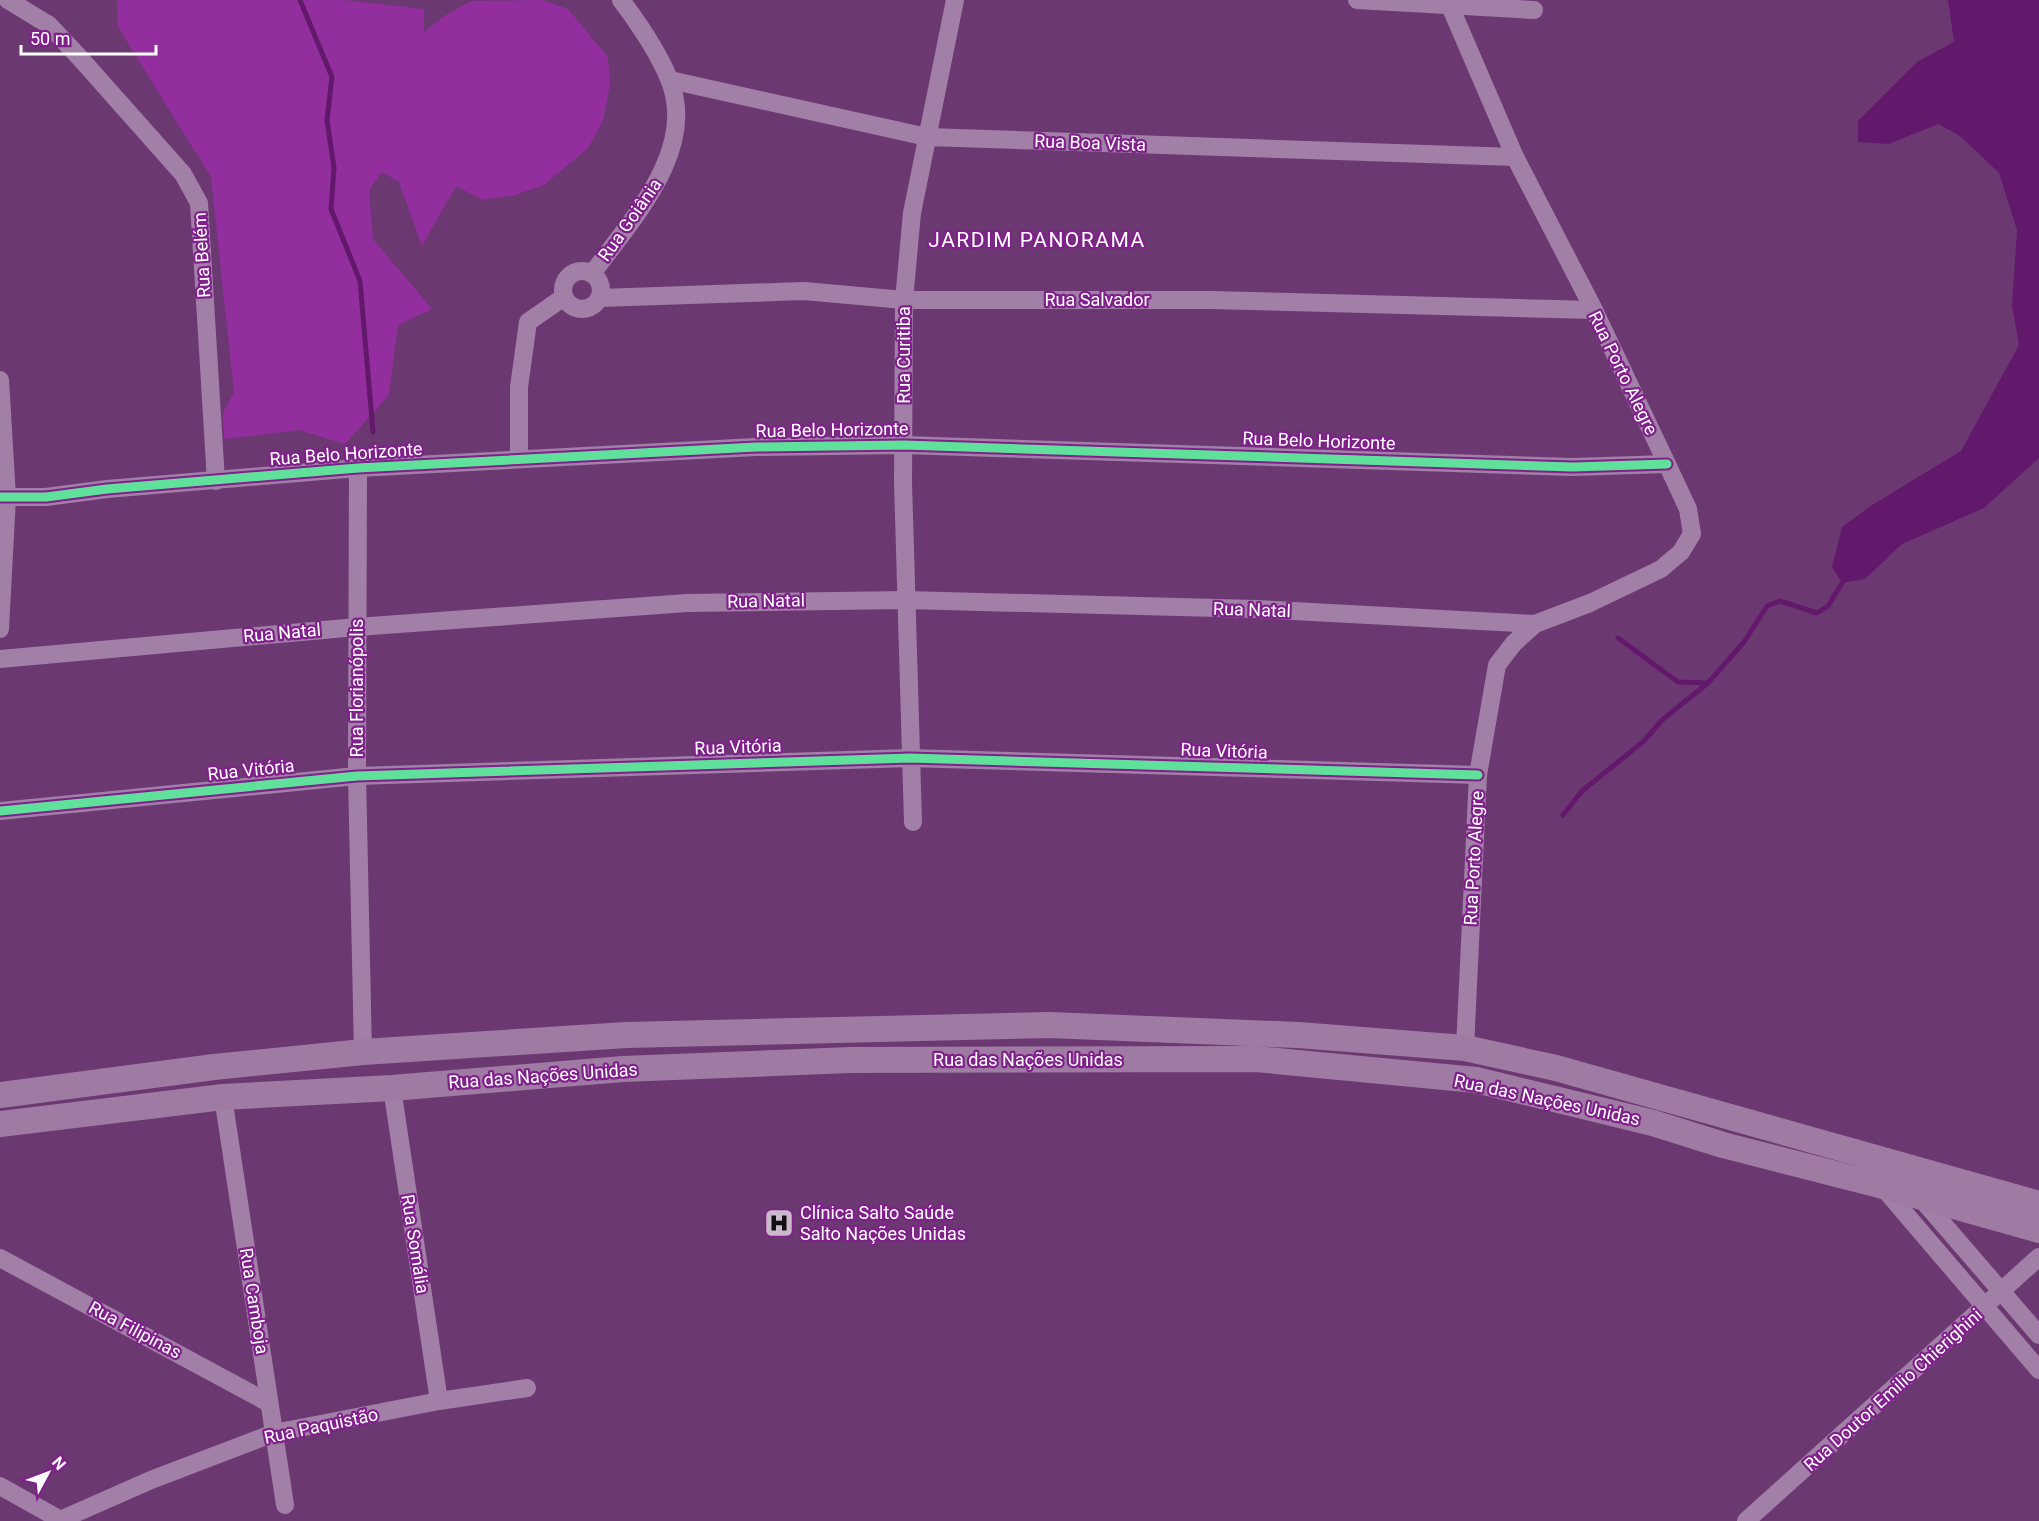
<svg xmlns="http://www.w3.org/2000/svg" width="2039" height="1521" font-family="Roboto,sans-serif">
<rect width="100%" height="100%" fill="#6c3872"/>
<path fill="#922e9e" d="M117,0H345L424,9V32L446,15L471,1L542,0L568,9L608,57L610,85L603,121L588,148L544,185L515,195L483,200L456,186L422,246L399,182L382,172L369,190L373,239L432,309L398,325L389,395L345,444L299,430L224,439L223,412L234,393L211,177L118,27Z"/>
<path fill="#63196b" d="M1948,0H2039V458L1984,508L1902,544L1865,579L1842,583L1832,567L1842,527L1872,505L1961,451L2019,345L2012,306L2017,230L1999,173L1960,136L1938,124L1889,144L1858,142V121L1917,62L1954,42Z"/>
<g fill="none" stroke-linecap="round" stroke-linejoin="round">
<g stroke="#63196b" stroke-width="5">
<path d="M300,0L332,77L327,120L334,168L331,209L360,281L373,432"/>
<path d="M1618,638L1678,682L1708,683"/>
<path d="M1563,815L1582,791L1644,741L1662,720L1708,683L1744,642L1767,606L1780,601L1817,613L1828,606L1842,583"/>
</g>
<g stroke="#a27fa7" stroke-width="18">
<path d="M8,0L49,25L80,58L183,174L199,203L216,481"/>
<path d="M1357,0L1534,10"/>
<path d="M1450,6L1515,157L1594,310L1667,464L1688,509L1692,534L1681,552L1661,569L1590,603L1535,624L1514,643L1497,665L1478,775L1465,1048"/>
<path d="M670,80L927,137L1515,157"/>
<circle cx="582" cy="290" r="19"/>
<path d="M592,274C630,221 699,150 669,79C658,51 639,24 621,0"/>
<path d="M600,298L804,291L904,300H1211L1594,310"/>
<path d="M0,380L7,497L0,629"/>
<path d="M519,458V387L528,322L564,297"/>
<path d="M358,468L357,776L363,1052"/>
<path d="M0,497H46L107,489L358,468L756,447L904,445L1573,467L1667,464"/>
<path d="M0,659L357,627L687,603L906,600L1256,609L1535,624"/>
<path d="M0,811L357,776L910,758L1478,775"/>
<path d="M913,822L903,482L904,300L912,213L955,0"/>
<path d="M392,1088L439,1401"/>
<path d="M223,1097L285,1505"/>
<path d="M1880,1184L2039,1370"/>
<path d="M1919,1196L2039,1335"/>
<path d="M0,1258L269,1403"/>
<path d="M0,1486L59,1519"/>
<path d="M58,1521L151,1480L274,1433L439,1401L527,1388"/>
<path d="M1746,1521L2039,1257"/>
</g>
<g stroke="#9f7ba3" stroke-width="26">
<path d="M0,1095L214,1067L363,1052L626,1035L1049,1025L1298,1035L1465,1048L1556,1068L2039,1204"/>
<path d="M0,1124L223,1097L392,1088L623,1069L850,1060L1256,1059L1476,1080L1653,1123L1723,1145L1879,1185L2039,1230"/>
</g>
<g stroke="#80208b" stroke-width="13">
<g id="cycleway">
<path d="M0,497H46L107,489L358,468L756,447L904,445L1573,467L1667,464"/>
<path d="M0,811L357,776L910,758L1478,775"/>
</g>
</g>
<use href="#cycleway" stroke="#60e19b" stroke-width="9"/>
</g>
<defs>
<g id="hospital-square" transform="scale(1.5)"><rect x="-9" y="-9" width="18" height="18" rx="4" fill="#ccb9ce" stroke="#80208b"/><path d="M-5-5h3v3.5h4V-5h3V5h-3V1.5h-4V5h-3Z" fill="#111"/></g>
</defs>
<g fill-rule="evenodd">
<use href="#hospital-square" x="779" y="1223"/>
</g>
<g text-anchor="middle" stroke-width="4.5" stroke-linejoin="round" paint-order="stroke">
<g font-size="18" fill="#fff" stroke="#80208b">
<text transform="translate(1090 143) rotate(2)" y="6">Rua Boa Vista</text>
<text transform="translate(630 220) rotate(-55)" y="6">Rua Goiânia</text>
<text transform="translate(202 255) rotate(-93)" y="6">Rua Belém</text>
<text x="1097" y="306">Rua Salvador</text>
<text transform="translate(904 355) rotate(-90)" y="6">Rua Curitiba</text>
<text transform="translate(1623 373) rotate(64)" y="6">Rua Porto Alegre</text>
<text transform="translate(832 430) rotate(-1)" y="6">Rua Belo Horizonte</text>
<text transform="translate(1319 441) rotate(2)" y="6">Rua Belo Horizonte</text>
<text transform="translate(346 454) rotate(-4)" y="6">Rua Belo Horizonte</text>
<text transform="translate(766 601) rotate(-1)" y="6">Rua Natal</text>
<text transform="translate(1252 610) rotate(2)" y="6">Rua Natal</text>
<text transform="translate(282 633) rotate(-5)" y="6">Rua Natal</text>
<text transform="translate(357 688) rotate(-90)" y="6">Rua Florianópolis</text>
<text transform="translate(738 747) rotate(-2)" y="6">Rua Vitória</text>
<text transform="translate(1224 751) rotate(2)" y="6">Rua Vitória</text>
<text transform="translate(251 770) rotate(-6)" y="6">Rua Vitória</text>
<text transform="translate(1474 858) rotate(-87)" y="6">Rua Porto Alegre</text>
<text x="1028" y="1066">Rua das Nações Unidas</text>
<text transform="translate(543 1076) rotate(-4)" y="6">Rua das Nações Unidas</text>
<text transform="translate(1547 1100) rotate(12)" y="6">Rua das Nações Unidas</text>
<text transform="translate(415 1244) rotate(81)" y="6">Rua Somália</text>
<text transform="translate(254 1301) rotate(81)" y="6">Rua Camboja</text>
<text transform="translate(135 1330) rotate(28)" y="6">Rua Filipinas</text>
<text transform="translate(1893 1390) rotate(-42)" y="6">Rua Doutor Emilio Chierighini</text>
<text transform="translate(321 1426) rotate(-12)" y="6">Rua Paquistão</text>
</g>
<g font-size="18" fill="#fff" stroke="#80208b" text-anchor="start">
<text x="800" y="1219">Clínica Salto Saúde<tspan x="800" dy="21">Salto Nações Unidas</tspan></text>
</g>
<g font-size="21" letter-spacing="1.5" fill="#fff" stroke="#80208b">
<text x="1037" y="247">JARDIM PANORAMA</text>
</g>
</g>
<g transform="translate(48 1473) rotate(49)" stroke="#80208b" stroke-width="4.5" paint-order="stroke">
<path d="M0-4.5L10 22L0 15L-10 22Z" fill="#ffffff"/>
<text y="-9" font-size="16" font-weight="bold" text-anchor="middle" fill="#ffffff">N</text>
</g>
<path d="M21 45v9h135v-9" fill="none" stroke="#ffffff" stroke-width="3"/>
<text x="30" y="45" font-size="18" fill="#ffffff" stroke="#80208b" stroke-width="4.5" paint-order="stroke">50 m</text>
</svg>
